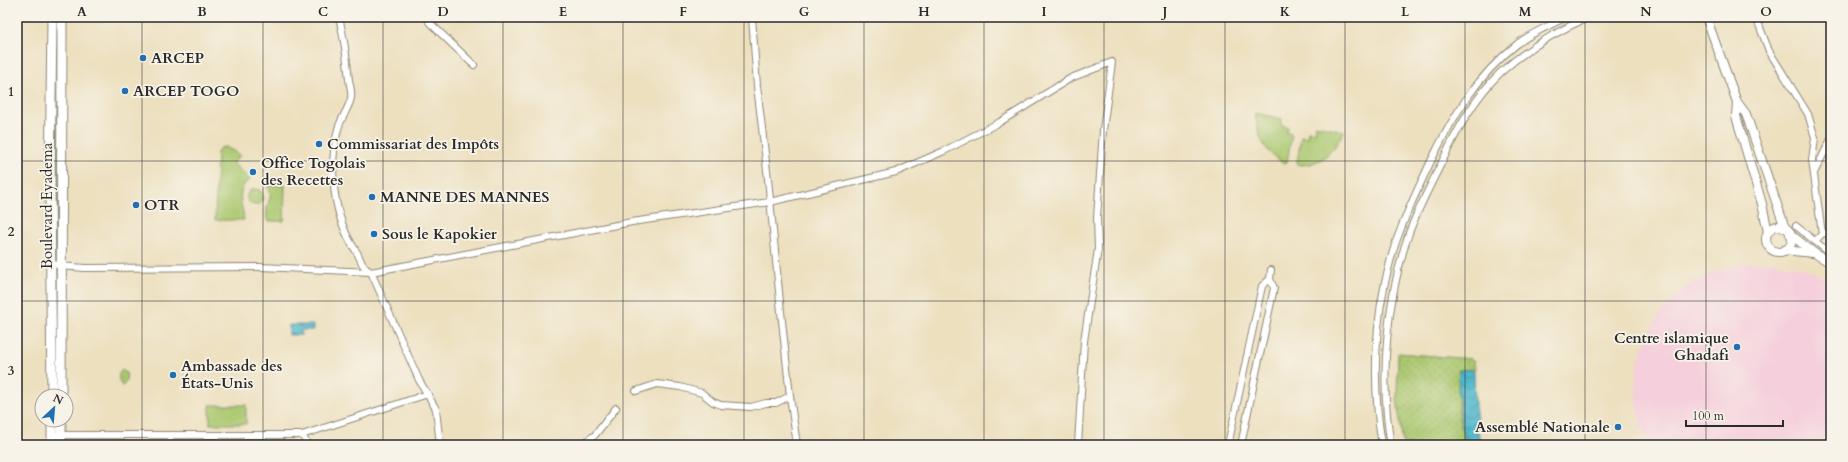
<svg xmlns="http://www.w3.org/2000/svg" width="1848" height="462" font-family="Cardo,serif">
<defs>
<pattern id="garden-dots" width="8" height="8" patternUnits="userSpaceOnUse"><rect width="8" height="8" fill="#abc86f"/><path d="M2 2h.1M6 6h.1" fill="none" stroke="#93ac60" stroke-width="1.8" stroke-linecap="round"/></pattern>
<pattern id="water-waves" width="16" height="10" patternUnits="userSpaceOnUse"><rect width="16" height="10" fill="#4eb7cc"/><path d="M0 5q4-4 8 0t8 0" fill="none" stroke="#4195a6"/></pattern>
</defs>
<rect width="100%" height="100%" fill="#f7f3e8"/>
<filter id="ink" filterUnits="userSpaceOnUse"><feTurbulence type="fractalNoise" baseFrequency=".025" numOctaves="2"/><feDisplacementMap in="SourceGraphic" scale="8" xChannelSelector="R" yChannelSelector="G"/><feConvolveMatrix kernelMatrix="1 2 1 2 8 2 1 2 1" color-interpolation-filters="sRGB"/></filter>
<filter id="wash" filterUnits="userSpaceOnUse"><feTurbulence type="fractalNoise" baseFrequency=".012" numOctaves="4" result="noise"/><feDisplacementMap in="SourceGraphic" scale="16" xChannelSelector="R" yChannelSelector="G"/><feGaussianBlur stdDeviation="0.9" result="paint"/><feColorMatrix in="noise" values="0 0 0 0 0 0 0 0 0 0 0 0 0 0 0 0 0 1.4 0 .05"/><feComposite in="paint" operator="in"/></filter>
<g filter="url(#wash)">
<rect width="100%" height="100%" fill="#ede0bf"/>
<path fill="#f5cfdc" d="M1775,262L1806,269L1831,281V445H1649L1640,423L1636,393L1638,362L1648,333L1665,307L1688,286L1715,271L1744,263Z"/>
<g fill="#abc86f" stroke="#6b7a4d">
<path d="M58,17L59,238L56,226Z"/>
<path d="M1255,113L1282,119L1281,125L1288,127L1287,133L1292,134L1287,162L1284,163C1263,151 1258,137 1255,113Z"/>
<path d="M1316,125L1344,131C1334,151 1322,165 1299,165L1297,163L1301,136L1307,137L1308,131L1315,132Z"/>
<path d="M226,147L240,155L233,163L250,180C234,189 243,206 244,220H215L217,153L220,148Z"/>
<path d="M266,185H285L284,221H267C267,217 266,211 267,207C270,198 273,192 266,185Z"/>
<circle cx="255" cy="197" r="8"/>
<rect x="210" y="405" width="36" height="19"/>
</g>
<g fill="url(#garden-dots)" stroke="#6b7a4d">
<path d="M1398,353L1471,359L1474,361L1475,369L1459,370V411L1464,445H1403L1397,398Z"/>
<path d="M122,370L126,373C127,378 127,383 122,386C118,381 117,374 122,370Z"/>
</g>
<g fill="url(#water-waves)" stroke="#3c717c">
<path d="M289,325H313V330H301V335H289Z"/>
<path d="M1459,370H1474L1475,405L1480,445H1465L1458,391Z"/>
</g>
</g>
<g filter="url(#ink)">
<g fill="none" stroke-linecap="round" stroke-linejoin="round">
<g stroke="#8c8675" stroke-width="8">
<g id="minor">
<path d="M339,17C344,38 347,58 349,80C350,85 352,93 351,98C349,108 341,118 338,129C328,168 333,217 356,251C362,260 360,266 371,272L419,380L436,409L440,445"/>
<path d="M430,17L429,22L474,65"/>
<path d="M752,17L757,86L768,179L780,302L790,396L797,445"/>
<path d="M1756,17L1769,51L1808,114L1815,138L1812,160L1822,234"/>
<path d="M1814,173L1831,139"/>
<path d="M1796,226L1831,254"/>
<path d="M1815,241L1822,234L1831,231"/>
<path d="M51,263L60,266L85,268L261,267L371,272L632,222L770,202L896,172L944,151L1000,122L1071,78L1112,62L1103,130L1097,218L1098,249L1084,341L1078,445"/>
<path d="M636,391L657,384L680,387L702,393L713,402L721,405L751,407L766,403H776L790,396"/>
<path d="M58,435H302L428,394"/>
<path d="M302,435L308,445"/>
<path d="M581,445L595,435L616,408"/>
<path d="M1228,445L1262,286L1270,279"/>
<path d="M1241,445L1274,288L1270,279L1271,270"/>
<path d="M1382,445C1372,385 1374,320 1390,262C1399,227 1416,193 1431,161C1453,116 1477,76 1516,45C1530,33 1550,26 1566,17"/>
<path d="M1391,445C1379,378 1387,297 1409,233C1418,209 1430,186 1441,164C1456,132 1474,98 1500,73C1526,49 1557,31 1589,17"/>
</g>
</g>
<g stroke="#8c8675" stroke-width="10">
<g id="major">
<path d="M1706,17L1737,102L1746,114L1785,228"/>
<path d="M1737,102L1736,116L1762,204L1768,232"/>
<circle cx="1779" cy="239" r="13"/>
<path d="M1790,234L1814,253L1831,263"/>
<path d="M1784,250L1813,253"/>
</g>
</g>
<g stroke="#8c8675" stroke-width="11">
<g id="highway">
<path d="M52,396L50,188L52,17"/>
<path d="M61,396L62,17"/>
<path d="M52,445V420"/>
<path d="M61,445V420"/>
</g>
</g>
<use href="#minor" stroke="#fff" stroke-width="6"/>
<use href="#major" stroke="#fff" stroke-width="8"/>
<use href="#highway" stroke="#fff" stroke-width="9"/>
</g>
</g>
<path fill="none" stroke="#2b2b2b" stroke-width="1" stroke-opacity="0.55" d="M142,17V445M263,17V445M383,17V445M503,17V445M623,17V445M744,17V445M864,17V445M984,17V445M1104,17V445M1225,17V445M1345,17V445M1465,17V445M1585,17V445M1706,17V445M17,161H1831M17,301H1831"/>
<g fill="#1f6fb2" stroke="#f7f3e8" stroke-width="1.5">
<circle cx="143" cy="58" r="4"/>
<circle cx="125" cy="91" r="4"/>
<circle cx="319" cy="144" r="4"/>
<circle cx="253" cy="172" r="4"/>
<circle cx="372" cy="197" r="4"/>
<circle cx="136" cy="205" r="4"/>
<circle cx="374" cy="234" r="4"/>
<circle cx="1737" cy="347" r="4"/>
<circle cx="173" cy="375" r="4"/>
<circle cx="1618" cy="427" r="4"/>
</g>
<g text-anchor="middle" stroke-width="3.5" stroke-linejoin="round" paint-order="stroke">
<g font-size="15" font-weight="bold" fill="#2b2b2b" stroke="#f7f3e8" text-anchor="start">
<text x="151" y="63">ARCEP</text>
<text x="133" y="96">ARCEP TOGO</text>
<text x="327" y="149">Commissariat des Impôts</text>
<text x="261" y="168">Office Togolais<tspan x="261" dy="17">des Recettes</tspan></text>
<text x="380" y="202">MANNE DES MANNES</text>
<text x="144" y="210">OTR</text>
<text x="382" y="239">Sous le Kapokier</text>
<text x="1729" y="343" text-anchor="end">Centre islamique<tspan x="1729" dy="17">Ghadafi</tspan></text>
<text x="181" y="371">Ambassade des<tspan x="181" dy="17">États-Unis</tspan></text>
<text x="1610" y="432" text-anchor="end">Assemblé Nationale</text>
</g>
<g font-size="15" fill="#2b2b2b" stroke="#f7f3e8">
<text transform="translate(47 206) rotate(-90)" y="5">Boulevard Eyadema</text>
</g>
</g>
<rect width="1848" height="462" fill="none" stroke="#f7f3e8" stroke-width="44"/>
<g transform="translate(54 408) rotate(26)"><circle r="19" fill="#f7f3e8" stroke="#a5a39c"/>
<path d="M0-3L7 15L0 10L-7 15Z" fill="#1f6fb2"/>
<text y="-6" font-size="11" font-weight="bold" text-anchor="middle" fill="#2b2b2b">N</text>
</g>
<path d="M1686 420v6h97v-6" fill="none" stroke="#2b2b2b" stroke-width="2"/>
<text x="1692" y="420" font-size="12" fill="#2b2b2b" stroke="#f7f3e8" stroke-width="3" paint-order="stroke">100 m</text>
<rect x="22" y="22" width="1804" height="418" fill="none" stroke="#2b2b2b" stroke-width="1.5"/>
<g font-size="13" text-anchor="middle" font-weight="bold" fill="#2b2b2b">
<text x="82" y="16">A</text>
<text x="202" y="16">B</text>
<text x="323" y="16">C</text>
<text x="443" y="16">D</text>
<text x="563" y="16">E</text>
<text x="683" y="16">F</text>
<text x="804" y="16">G</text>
<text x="924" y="16">H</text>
<text x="1044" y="16">I</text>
<text x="1165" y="16">J</text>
<text x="1285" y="16">K</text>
<text x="1405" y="16">L</text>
<text x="1525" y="16">M</text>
<text x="1646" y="16">N</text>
<text x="1766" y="16">O</text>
<text x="11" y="96">1</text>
<text x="11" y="236">2</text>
<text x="11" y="375">3</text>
</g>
</svg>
